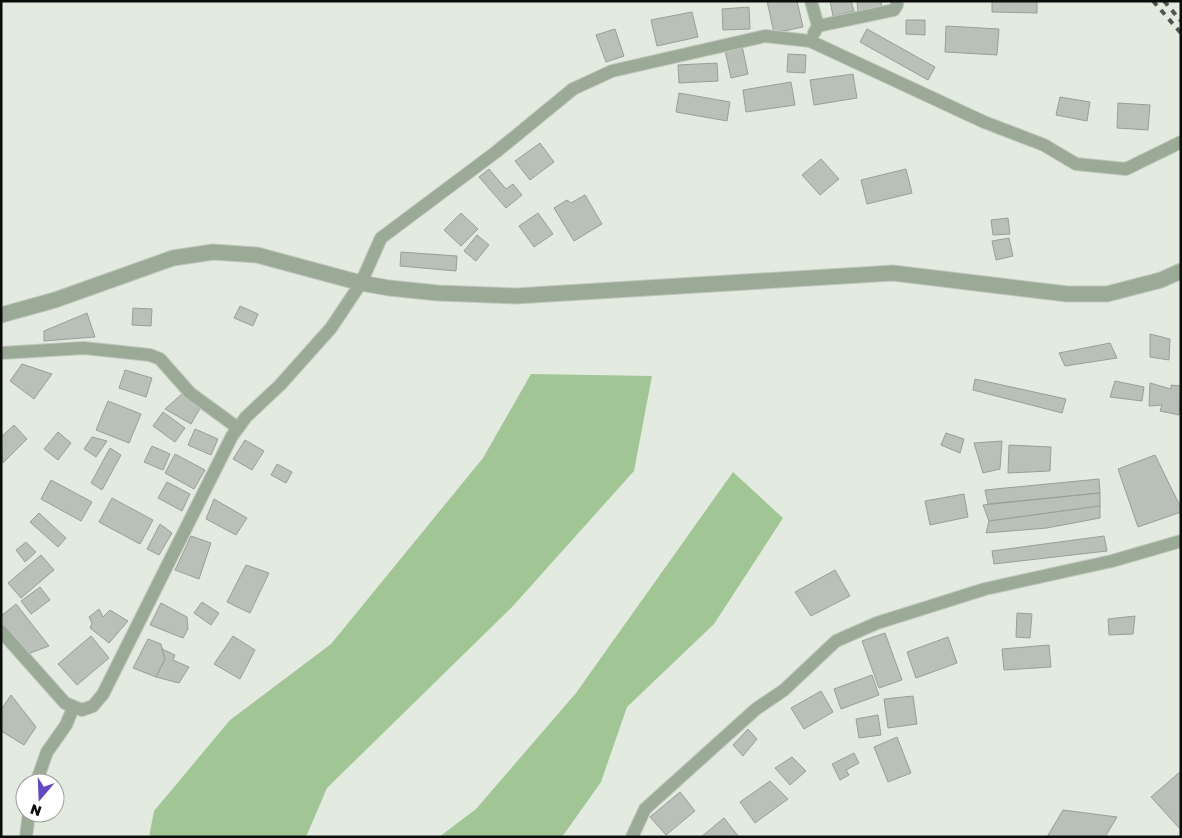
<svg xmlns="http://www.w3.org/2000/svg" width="1182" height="838" font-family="'Golos Text',sans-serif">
<rect width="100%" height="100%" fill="#e3ebe1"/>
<g fill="#a2c596">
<path d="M531,374L652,376L634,471L513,606L327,788L306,837H149L154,811L230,720L331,644L483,458Z"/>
<path d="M733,472L783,518L714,624L627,707L601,782L562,837H439L476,809L576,693Z"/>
</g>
<g fill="#b9c0b7" stroke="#989f96">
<path d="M767,1H797L803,27L774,33Z"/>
<path d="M830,1H851L854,11L833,16Z"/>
<path d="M857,1H881L882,11L858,13Z"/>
<path d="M992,1H1037V13L992,12Z"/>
<path d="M749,7L750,29L723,30L722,9Z"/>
<path d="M692,12L698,37L657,46L651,20Z"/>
<path d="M906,20H925V35L906,34Z"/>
<path d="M946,26L999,29L997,55L945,52Z"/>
<path d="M615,29L624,56L606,62L596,35Z"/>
<path d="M867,29L935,67L928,80L860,42Z"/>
<path d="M742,46L748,74L731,78L725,50Z"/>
<path d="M788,54L806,55L805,73L787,72Z"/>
<path d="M717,63L718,81L679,83L678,65Z"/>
<path d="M853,74L857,98L814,105L810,80Z"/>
<path d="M791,82L795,105L746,112L743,90Z"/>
<path d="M679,93L730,102L727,121L676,112Z"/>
<path d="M1060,97L1090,102L1087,121L1056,115Z"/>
<path d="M1118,103L1150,105L1148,130L1117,128Z"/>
<path d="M540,143L554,162L530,180L515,161Z"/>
<path d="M821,159L839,179L820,195L802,175Z"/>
<path d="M489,169L506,189L513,184L522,195L506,208L479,177Z"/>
<path d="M906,169L912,193L867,204L861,180Z"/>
<path d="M585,195L602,224L574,241L554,208L567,200L571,203Z"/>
<path d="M461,213L478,229L461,246L444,230Z"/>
<path d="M538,213L553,234L534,247L519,226Z"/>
<path d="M1008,218L1010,234L993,235L991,220Z"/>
<path d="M477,235L489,245L476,261L464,251Z"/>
<path d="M1009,238L1013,256L996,260L992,241Z"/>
<path d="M401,252L457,256L456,271L400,266Z"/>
<path d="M240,306L258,314L253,326L234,318Z"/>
<path d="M133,308L152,309L151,326L132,325Z"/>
<path d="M87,313L95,337L44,341V331Z"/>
<path d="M1150,334L1170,339L1169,360L1150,357Z"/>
<path d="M1110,343L1117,358L1065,366L1059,353Z"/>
<path d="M22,364L52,374L34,399L10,381Z"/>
<path d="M125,370L152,378L146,397L119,388Z"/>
<path d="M975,379L1066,399L1062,413L973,390Z"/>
<path d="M1115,381L1144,387L1142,401L1110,397Z"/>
<path d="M1150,383L1171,389V385L1181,386L1179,415L1160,411L1162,405L1149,406Z"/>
<path d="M183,393L202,405L191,424L165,409Z"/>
<path d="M108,401L141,414L129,443L96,430Z"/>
<path d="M163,412L185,428L175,442L153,426Z"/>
<path d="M14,425L27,439L3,463L1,437Z"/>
<path d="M195,429L218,439L211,455L188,445Z"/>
<path d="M58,432L71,443L58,460L44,449Z"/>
<path d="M946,433L964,439L960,453L941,445Z"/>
<path d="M92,437L107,441L96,457L84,449Z"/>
<path d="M245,440L264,451L252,470L233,459Z"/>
<path d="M1002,441L1000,469L983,473L974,443Z"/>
<path d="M1009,445L1051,447L1050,471L1008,473Z"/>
<path d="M152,446L170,454L163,470L144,462Z"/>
<path d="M110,448L121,455L102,490L91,483Z"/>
<path d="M175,454L205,470L194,489L165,473Z"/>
<path d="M1155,455L1181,508V512L1138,527L1118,469Z"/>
<path d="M277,464L292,472L286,483L271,475Z"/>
<path d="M1099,479L1100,493L988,504L985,490Z"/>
<path d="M51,480L92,502L81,521L41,499Z"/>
<path d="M167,482L190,494L182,511L158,498Z"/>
<path d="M1100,493V506L989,521L983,505Z"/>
<path d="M964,494L968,517L930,525L925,501Z"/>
<path d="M112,498L153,520L140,544L99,522Z"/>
<path d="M214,499L247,518L236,535L206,519Z"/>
<path d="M1100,506V518L1047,528L986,533L989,521Z"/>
<path d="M39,513L66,538L58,547L30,522Z"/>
<path d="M160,524L172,533L159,555L147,549Z"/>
<path d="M191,536L211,543L199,579L175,570Z"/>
<path d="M1104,536L1107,551L994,564L992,551Z"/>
<path d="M26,542L36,552L25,562L16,550Z"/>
<path d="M41,555L54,570L21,598L8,583Z"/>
<path d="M246,565L269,573L250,613L227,602Z"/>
<path d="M835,570L850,596L811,616L795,592Z"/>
<path d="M40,587L50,600L31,614L21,601Z"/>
<path d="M202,602L219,613L211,625L194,613Z"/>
<path d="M161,603L187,617L188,629L183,638L150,625Z"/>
<path d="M16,604L49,646L25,655L1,625V616Z"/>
<path d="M99,609L103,617L110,610L128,621L109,643L90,628L92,623L89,617Z"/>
<path d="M1017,613L1032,614L1030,638L1016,637Z"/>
<path d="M1135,616L1133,634L1109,635L1108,619Z"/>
<path d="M885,633L902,680L879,688L862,641Z"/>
<path d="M91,636L109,658L77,685L58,664Z"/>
<path d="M233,636L255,650L240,679L214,664Z"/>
<path d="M948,637L957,663L916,678L907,652Z"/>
<path d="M148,639L161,644L165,659L156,677L133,668Z"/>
<path d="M1049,645L1051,667L1004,670L1002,649Z"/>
<path d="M162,649L175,655L173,660L189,667L179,683L156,677L165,659Z"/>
<path d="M872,675L879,695L841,709L834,689Z"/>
<path d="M821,691L833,712L804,729L791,708Z"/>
<path d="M11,695L36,727L24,745L1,731V710Z"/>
<path d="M913,696L917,724L888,728L884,699Z"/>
<path d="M878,715L881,735L859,738L856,719Z"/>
<path d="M748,729L757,739L743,756L733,745Z"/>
<path d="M897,737L911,773L888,782L874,747Z"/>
<path d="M854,753L859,763L846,770L849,775L840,780L832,764Z"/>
<path d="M792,757L806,771L790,785L775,768Z"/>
<path d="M1181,771V830L1151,797Z"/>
<path d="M770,781L788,799L755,823L740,802Z"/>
<path d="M680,792L695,811L666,835L650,817Z"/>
<path d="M1063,810L1117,817L1105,837H1047Z"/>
<path d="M724,818L739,837H701Z"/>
</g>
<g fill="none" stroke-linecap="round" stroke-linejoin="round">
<g stroke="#c0c7be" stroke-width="14">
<g id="minor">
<path d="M811,1L818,26L814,33"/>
<path d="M818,26L894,10L897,5V1"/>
<path d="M1,353L84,348L150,355L160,359L190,393L238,428"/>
<path d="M1,631L65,703L82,710L93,706L103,694L232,436L246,417L280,385L331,328L361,283L381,238L496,152L573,89L612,71L765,36L810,41L984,122L1044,145L1076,164L1126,169L1181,142"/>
<path d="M36,783L47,752L66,725L73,708"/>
<path d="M26,837L29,813"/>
<path d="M632,837L645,809L756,709L784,690L836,641L877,623L985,589L1112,561L1181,541"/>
</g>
</g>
<g stroke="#c0c7be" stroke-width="17">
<path id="tertiary" d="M1,315L55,300L173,258L213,252L257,255L361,283L389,288L438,293L516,296L893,273L1067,294H1107L1161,280L1181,271"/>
</g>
<use href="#minor" stroke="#9baa96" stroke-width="12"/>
<use href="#tertiary" stroke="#9baa96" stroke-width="15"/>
<g stroke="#50554f" stroke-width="4" stroke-dasharray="6 6" stroke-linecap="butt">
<path d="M1153,1L1181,33"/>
<path d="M1164,1L1181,21"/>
</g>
</g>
<rect width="1182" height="838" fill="none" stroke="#0a0d09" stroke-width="5"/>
<g transform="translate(40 798) rotate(199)"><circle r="24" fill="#ffffff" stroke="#9d9e9d"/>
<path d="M0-4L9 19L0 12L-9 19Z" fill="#6248c1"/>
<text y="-8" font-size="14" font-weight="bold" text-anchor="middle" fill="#0a0d09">N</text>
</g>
</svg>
